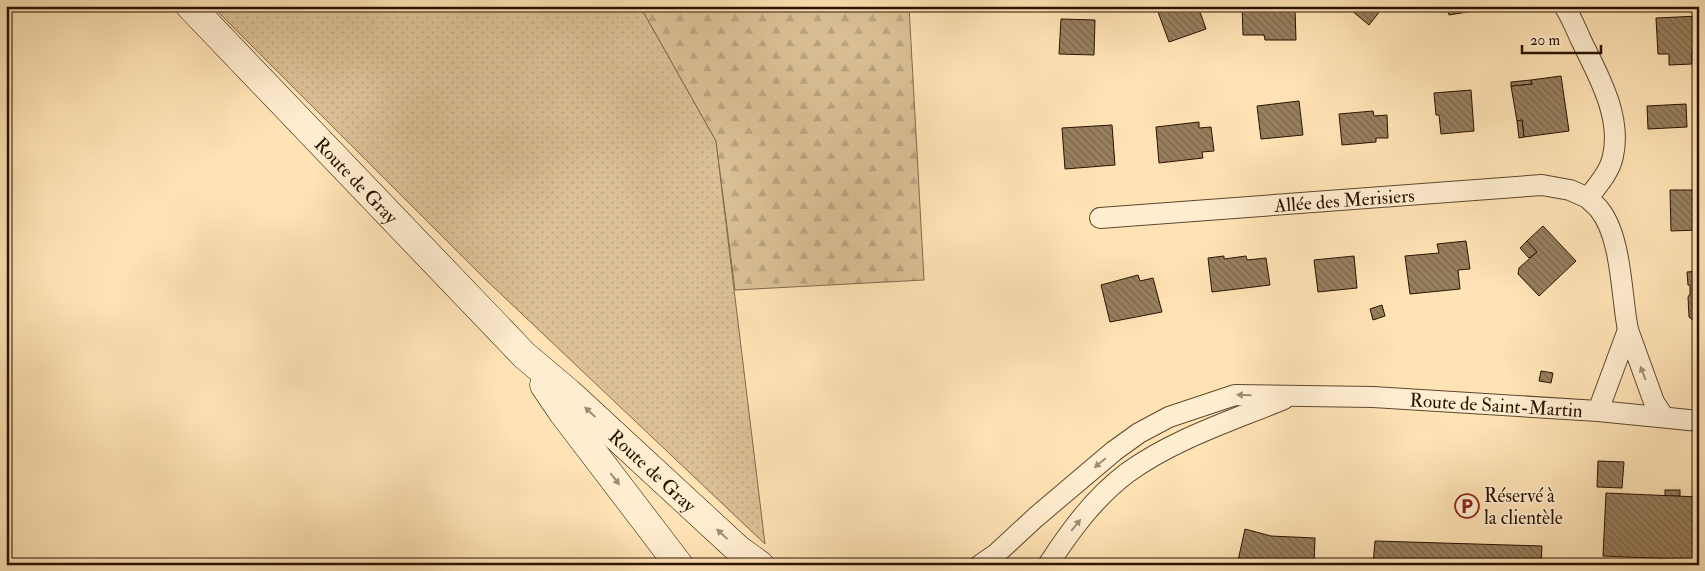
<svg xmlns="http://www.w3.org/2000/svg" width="1705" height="571" font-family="'IM FELL Double Pica',serif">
<defs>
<pattern id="grass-dots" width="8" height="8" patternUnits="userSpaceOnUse" patternTransform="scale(1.25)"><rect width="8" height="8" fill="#dbc096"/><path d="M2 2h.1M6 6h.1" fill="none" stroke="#bca480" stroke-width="1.8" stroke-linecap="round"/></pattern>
<pattern id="forest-firs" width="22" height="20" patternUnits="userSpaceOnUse" patternTransform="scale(1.25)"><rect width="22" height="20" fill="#dbc096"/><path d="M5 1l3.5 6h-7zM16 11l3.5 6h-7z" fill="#bca480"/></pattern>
<pattern id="building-back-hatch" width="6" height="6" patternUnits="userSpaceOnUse" patternTransform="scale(1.25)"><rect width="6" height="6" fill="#987f5e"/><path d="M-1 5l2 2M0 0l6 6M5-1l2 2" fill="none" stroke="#7c674b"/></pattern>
</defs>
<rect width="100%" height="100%" fill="#ffe3b5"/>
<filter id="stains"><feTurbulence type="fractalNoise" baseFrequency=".004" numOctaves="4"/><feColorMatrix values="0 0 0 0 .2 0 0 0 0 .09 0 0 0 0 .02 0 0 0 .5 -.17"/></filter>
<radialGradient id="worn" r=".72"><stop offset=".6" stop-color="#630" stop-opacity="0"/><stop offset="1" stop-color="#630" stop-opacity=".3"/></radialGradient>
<path fill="url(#grass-dots)" stroke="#826a4b" d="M212,6H640L716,141L765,544L485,279Z"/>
<path fill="url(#forest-firs)" stroke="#826a4b" d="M640,6H909L924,280L735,290L716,141Z"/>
<g fill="url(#building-back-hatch)" stroke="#291300">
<path d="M1174,6H1198L1206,29L1169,42L1158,12Z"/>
<path d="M1242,6H1265V9H1274V6H1298V9H1295L1296,40H1265L1264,35H1243Z"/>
<path d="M1346,6H1384L1369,25Z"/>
<path d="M1447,6H1491V8L1449,15Z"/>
<path d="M1699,16V52H1692V64L1669,65V54H1658L1656,18Z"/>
<path d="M1061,19L1095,20L1094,55L1059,54Z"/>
<path d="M1561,76L1569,131L1524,137L1522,120L1517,121L1511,86L1532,84L1531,80Z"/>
<path d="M1531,80L1532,84L1511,86V82Z"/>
<path d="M1471,90L1474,131L1441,134L1439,115H1436L1434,93Z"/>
<path d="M1299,101L1303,135L1261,139L1257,106Z"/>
<path d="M1686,104L1687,127L1648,129L1647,106Z"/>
<path d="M1373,111L1374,116L1387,115L1388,138H1376V142L1342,145L1339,114Z"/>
<path d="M1522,120L1524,137L1519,138L1517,121Z"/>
<path d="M1199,122V128L1211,127L1214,151L1202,152L1203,158L1159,163L1156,127Z"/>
<path d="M1112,125L1115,165L1065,169L1062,128Z"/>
<path d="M1670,190H1699V230L1671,231Z"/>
<path d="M1543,226L1576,261L1539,296L1518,274L1519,268L1537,252L1527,241Z"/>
<path d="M1466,241L1470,269L1458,270L1460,289L1410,294L1405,256L1439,253L1437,244Z"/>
<path d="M1527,241L1537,252L1529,258L1520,248Z"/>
<path d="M1224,256V259L1246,256L1247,260L1266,258L1270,285L1212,292L1208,258Z"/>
<path d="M1354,256L1357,288L1318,292L1314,260Z"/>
<path d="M1699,271V322H1695L1689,317L1688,297L1690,294V285H1688L1687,272Z"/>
<path d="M1138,275L1140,281L1153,278L1162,312L1110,322L1101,285Z"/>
<path d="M1382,305L1385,316L1373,320L1370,309Z"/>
<path d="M1541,371L1553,373L1551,383L1539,381Z"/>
<path d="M1598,461L1624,462L1622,488L1597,487Z"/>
<rect x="1665" y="490" width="15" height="6"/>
<path d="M1606,493L1699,497V560L1603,556Z"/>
<path d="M1245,529L1271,536L1315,538L1314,565H1237Z"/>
<path d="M1375,541L1542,546L1541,565H1373Z"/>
</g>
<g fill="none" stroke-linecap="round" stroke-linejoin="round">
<g stroke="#5e472d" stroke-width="22">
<g id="minor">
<path d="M1564,6C1571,16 1576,29 1581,40C1598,75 1622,116 1613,156C1610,172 1597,186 1588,198C1591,202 1596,205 1599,209C1622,237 1621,295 1628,330"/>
<path id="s1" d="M1100,218L1542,185L1570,190L1588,198"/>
<path d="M1598,411L1628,330L1654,402L1664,417"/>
<path id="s2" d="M980,565L996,554L1036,517L1114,451L1139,433L1169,417L1235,395L1373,397L1598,411L1699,421"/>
<path d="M1048,565C1070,531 1094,498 1127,473C1174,439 1231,421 1284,399"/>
</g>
</g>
<g stroke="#291300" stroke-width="29">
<g id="secondary">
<path id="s3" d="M190,6L524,355L569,393L738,549L760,565"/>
<path d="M544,385L563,413L679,565"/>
</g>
</g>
<use href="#minor" stroke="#ffedcf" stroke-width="20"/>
<use href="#secondary" stroke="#ffedcf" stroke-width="28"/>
</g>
<defs><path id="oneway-solid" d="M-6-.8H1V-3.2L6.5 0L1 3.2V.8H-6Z" transform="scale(1.25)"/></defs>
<g fill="#9f8b72">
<use href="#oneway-solid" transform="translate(1643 373) rotate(-111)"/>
<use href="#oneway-solid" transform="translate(1244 395) rotate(-179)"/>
<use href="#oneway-solid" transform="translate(590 412) rotate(-137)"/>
<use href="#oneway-solid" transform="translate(1100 463) rotate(140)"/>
<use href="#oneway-solid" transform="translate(615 479) rotate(52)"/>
<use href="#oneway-solid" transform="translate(1076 525) rotate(-51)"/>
<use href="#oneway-solid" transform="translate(722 534) rotate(-137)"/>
</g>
<defs>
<g id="parking-ring" transform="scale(1.25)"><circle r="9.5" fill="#ffedcf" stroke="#8f2418" stroke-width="1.5"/><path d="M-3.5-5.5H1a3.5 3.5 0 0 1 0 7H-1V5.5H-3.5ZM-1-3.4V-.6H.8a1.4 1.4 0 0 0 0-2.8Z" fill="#8f2418"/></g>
</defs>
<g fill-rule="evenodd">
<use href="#parking-ring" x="1467" y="506"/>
</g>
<g text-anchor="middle" stroke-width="4" stroke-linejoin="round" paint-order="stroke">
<g font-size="19" fill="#291300" stroke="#ffedcf">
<text dy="7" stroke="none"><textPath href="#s3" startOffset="241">Route de Gray</textPath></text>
<text dy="7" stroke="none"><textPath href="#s1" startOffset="245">Allée des Merisiers</textPath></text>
<text dy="7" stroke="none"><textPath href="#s2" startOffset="572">Route de Saint-Martin</textPath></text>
<text dy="7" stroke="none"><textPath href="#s3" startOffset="656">Route de Gray</textPath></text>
</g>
<g font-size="19" fill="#291300" stroke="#ffedcf" text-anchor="start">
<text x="1484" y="502">Réservé à<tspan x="1484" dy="22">la clientèle</tspan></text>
</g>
</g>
<rect width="1705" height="571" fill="none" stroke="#ffe3b5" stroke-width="25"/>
<rect x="8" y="8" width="1690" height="556" fill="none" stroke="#291300" stroke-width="2.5"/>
<rect x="12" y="12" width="1680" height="546" fill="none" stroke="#291300"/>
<path d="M1522 45v8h79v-8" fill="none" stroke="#291300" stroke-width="2.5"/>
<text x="1530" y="45" font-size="15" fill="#291300" stroke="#ffedcf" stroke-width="4" paint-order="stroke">20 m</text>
<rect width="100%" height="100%" filter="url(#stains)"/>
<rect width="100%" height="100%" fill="url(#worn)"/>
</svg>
